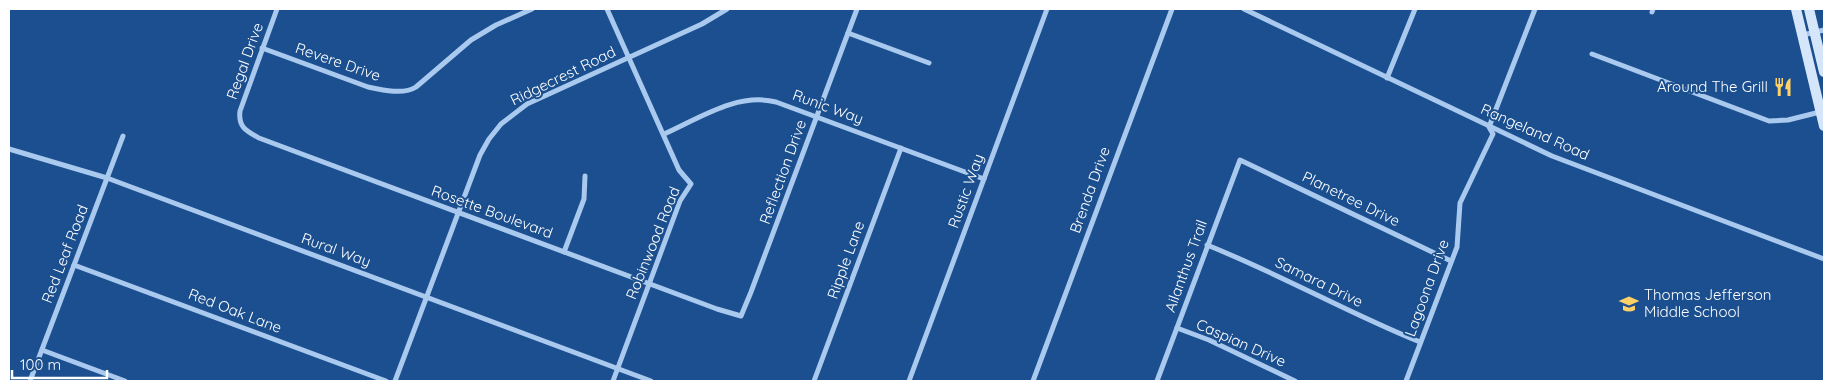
<svg xmlns="http://www.w3.org/2000/svg" width="1833" height="390" font-family="Quicksand,sans-serif">
<rect width="100%" height="100%" fill="#1b4f8f"/>
<g fill="none" stroke-linecap="round" stroke-linejoin="round">
<g stroke="#a9c9ee" stroke-width="5">
<path d="M277,9L240,111C238,127 246,131 259,138L717,309L741,316L751,292L857,9"/>
<path d="M607,9L679,170L691,184L680,201L613,381"/>
<path d="M1244,9L1552,156L1824,259"/>
<path d="M1652,12L1653,9"/>
<path d="M848,33L929,63"/>
<path d="M1803,35L1824,30"/>
<path d="M262,48L368,87C382,90 404,95 416,87L471,40L496,25L532,9"/>
<path d="M1592,54L1769,121L1788,120L1820,112"/>
<path d="M1387,78L1415,9"/>
<path d="M664,134C698,119 737,92 776,102L984,179"/>
<path d="M9,149L107,178L651,381"/>
<path d="M1207,245C1280,274 1348,313 1420,342"/>
<path d="M564,252L584,199L585,176"/>
<path d="M74,265L386,381"/>
<path d="M1177,328L1209,340L1295,381"/>
<path d="M42,350L125,381"/>
<path d="M30,381L123,136"/>
<path d="M395,381L480,155L489,139L501,124L527,104L702,24L727,9"/>
<path d="M814,381L901,148"/>
<path d="M909,381L1047,9"/>
<path d="M1033,381L1172,9"/>
<path d="M1157,381L1240,160L1451,261"/>
<path d="M1406,381L1457,247L1460,203L1493,134L1489,127L1535,9"/>
</g>
<g stroke="#d6e6fa" stroke-width="10">
<path d="M1796,9L1824,126"/>
<path d="M1809,9L1824,72"/>
</g>
</g>
<defs>
<g id="restaurant-bare" transform="scale(1.5)"><path d="M-5-6h1v4h1v-4h1v4h1v-4h1v5L-1.5 .5V6h-2V.5L-5-1ZM5-6V6H3V1.5H1.5Q1.5-4 5-6Z" fill="#ffd166" stroke="#1b4f8f" stroke-width="2.5" paint-order="stroke"/></g>
<g id="school-bare" transform="scale(1.5)"><path d="M0-5L7-2L0 1L-7-2ZM-4 1L0 2.5L4 1V4Q0 6-4 4Z" fill="#ffd166" stroke="#1b4f8f" stroke-width="2.5" paint-order="stroke"/></g>
</defs>
<g fill-rule="evenodd">
<use href="#restaurant-bare" x="1783" y="87"/>
<use href="#school-bare" x="1629" y="304"/>
</g>
<g text-anchor="middle" stroke-width="4" stroke-linejoin="round" paint-order="stroke">
<g font-size="15" fill="#fff" stroke="#1b4f8f">
<text transform="translate(245 61) rotate(-70)" y="5">Regal Drive</text>
<text transform="translate(338 62) rotate(19)" y="5">Revere Drive</text>
<text transform="translate(563 76) rotate(-26)" y="5">Ridgecrest Road</text>
<text transform="translate(828 107) rotate(20)" y="5">Runic Way</text>
<text transform="translate(1535 132) rotate(24)" y="5">Rangeland Road</text>
<text transform="translate(783 172) rotate(-70)" y="5">Reflection Drive</text>
<text transform="translate(1090 190) rotate(-70)" y="5">Brenda Drive</text>
<text transform="translate(966 191) rotate(-70)" y="5">Rustic Way</text>
<text transform="translate(1351 199) rotate(26)" y="5">Planetree Drive</text>
<text transform="translate(492 212) rotate(20)" y="5">Rosette Boulevard</text>
<text transform="translate(653 243) rotate(-68)" y="5">Robinwood Road</text>
<text transform="translate(336 250) rotate(20)" y="5">Rural Way</text>
<text transform="translate(65 254) rotate(-69)" y="5">Red Leaf Road</text>
<text transform="translate(846 260) rotate(-70)" y="5">Ripple Lane</text>
<text transform="translate(1186 266) rotate(-70)" y="5">Ailanthus Trail</text>
<text transform="translate(1319 282) rotate(26)" y="5">Samara Drive</text>
<text transform="translate(1427 288) rotate(-70)" y="5">Lagoona Drive</text>
<text transform="translate(235 311) rotate(21)" y="5">Red Oak Lane</text>
<text transform="translate(1241 343) rotate(24)" y="5">Caspian Drive</text>
</g>
<g font-size="15" fill="#fff" stroke="#1b4f8f" text-anchor="end">
<text x="1768" y="92">Around The Grill</text>
<text x="1644" y="300" text-anchor="start">Thomas Jefferson<tspan x="1644" dy="17">Middle School</tspan></text>
</g>
</g>
<rect width="1833" height="390" fill="none" stroke="#ffffff" stroke-width="20"/>
<path d="M12 370v8h95v-8" fill="none" stroke="#ffffff" stroke-width="2.5"/>
<text x="20" y="370" font-size="15" fill="#ffffff" stroke="#1b4f8f" stroke-width="4" paint-order="stroke">100 m</text>
</svg>
